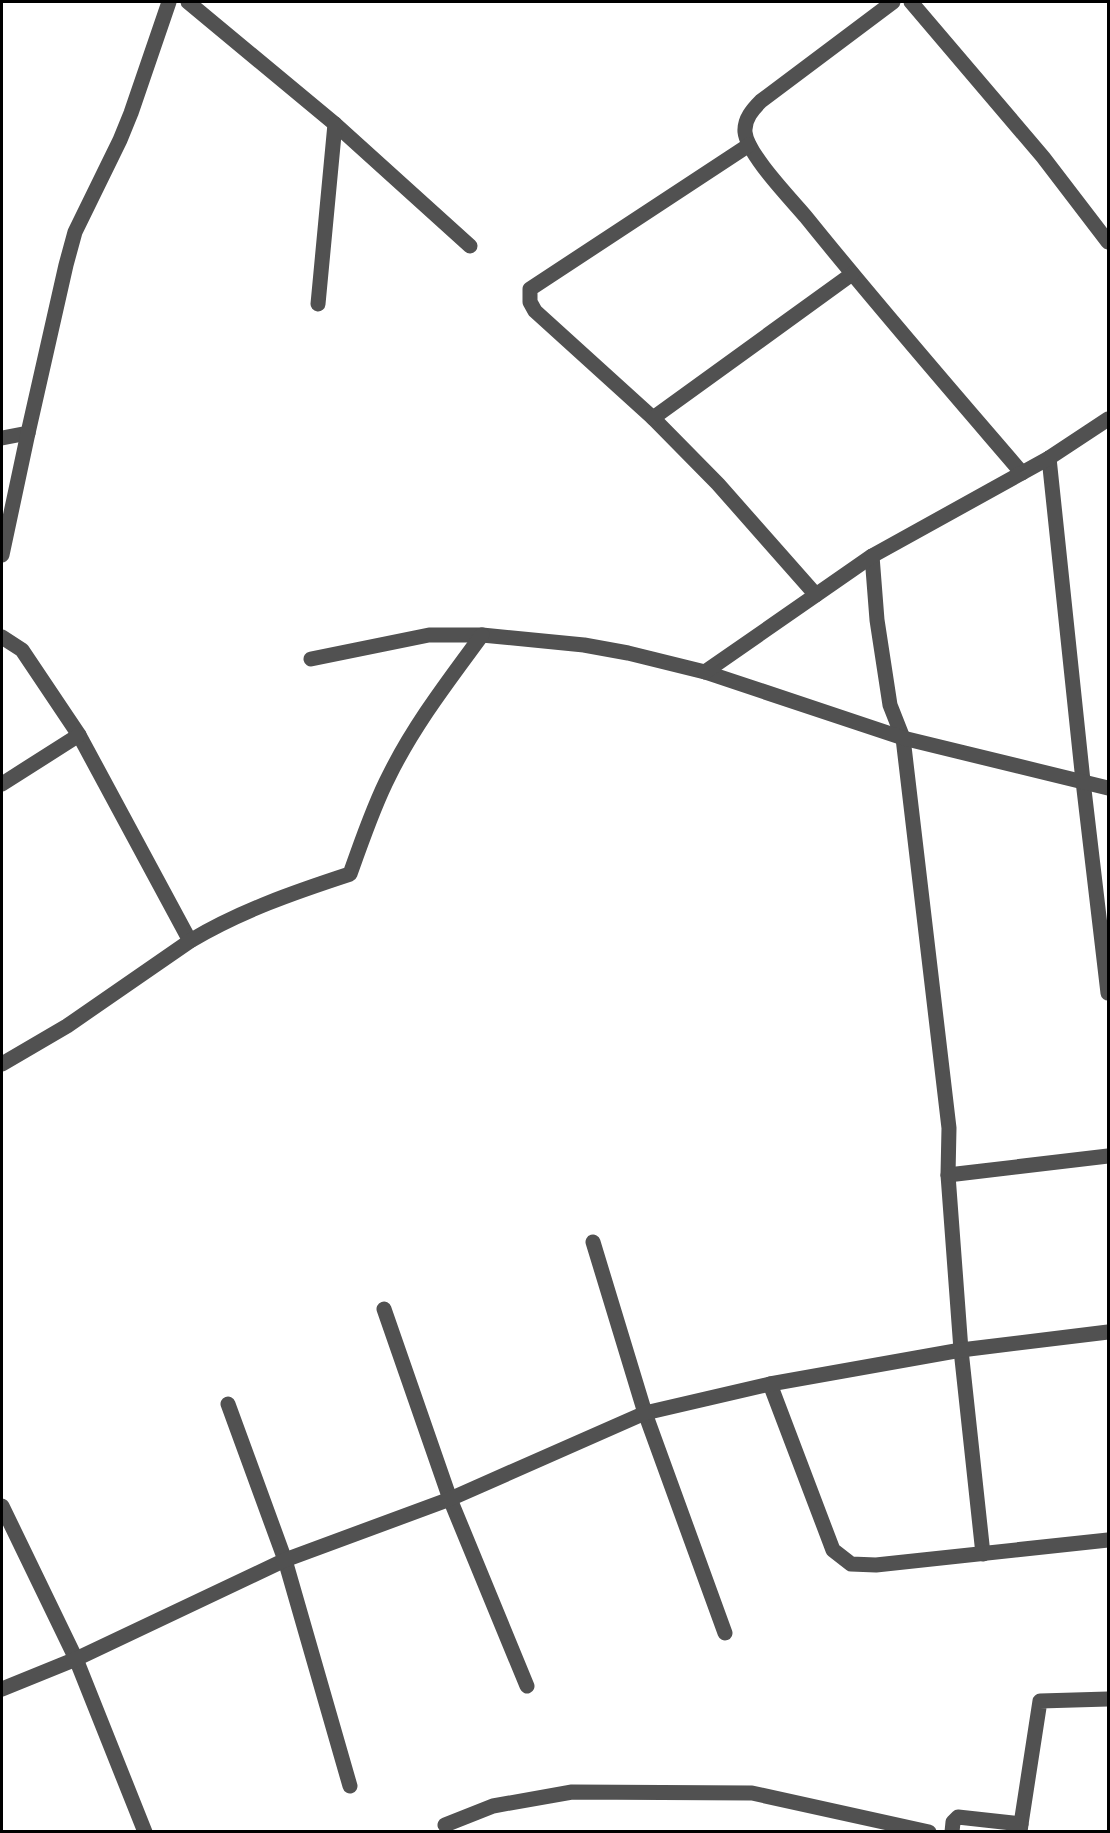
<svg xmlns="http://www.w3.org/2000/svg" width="1110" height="1833" font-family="'DM Sans',sans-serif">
<rect width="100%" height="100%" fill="#fff"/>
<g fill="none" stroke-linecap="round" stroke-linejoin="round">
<g stroke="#515151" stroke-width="15">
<path d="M188,2L335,124L470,246"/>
<path d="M893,2L761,101C753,109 744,119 745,132C747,154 791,199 806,217C876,304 949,388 1022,473"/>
<path d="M911,2L1043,157L1108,242"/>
<path d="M749,145L530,289V302L535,311L653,418L718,484L816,595"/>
<path d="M318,304L335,124"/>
<path d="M653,418L852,274"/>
<path d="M2,438L28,433L66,265L75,232L120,140L131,113L169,2"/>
<path d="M1049,458L1083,781L1108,993"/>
<path d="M2,555L28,433"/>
<path d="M872,556L877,620L890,705L903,738L949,1128L948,1175L961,1350L983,1554"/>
<path d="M2,637L22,650L79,735L190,941"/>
<path d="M311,659L429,635H482L584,645L628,653L705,672L903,738L1108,788"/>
<path d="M705,672L872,556L1049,458L1108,419"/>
<path d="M2,784L79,735"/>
<path d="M2,1064L67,1026L190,941C240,911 295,892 350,874C362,841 373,807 389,776C414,725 449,680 482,635"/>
<path d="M948,1175L1108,1156"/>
<path d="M593,1242L645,1413L725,1633"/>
<path d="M384,1309L450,1499L527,1686"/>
<path d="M770,1384L833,1550L851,1564L876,1565L1108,1540"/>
<path d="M228,1404L285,1560L350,1786"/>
<path d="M2,1506L76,1659L145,1832"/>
<path d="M2,1689L76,1659L285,1560L450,1499L645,1413L770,1384L961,1350L1108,1332"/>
<path d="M1021,1824L1040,1701L1108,1699"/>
<path d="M445,1825L493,1806L572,1792L752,1793L929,1832"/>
<path d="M952,1832L953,1822L958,1817L1021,1824L1020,1832"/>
</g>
</g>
<rect width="1110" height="1833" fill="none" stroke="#000000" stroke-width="6"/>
</svg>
